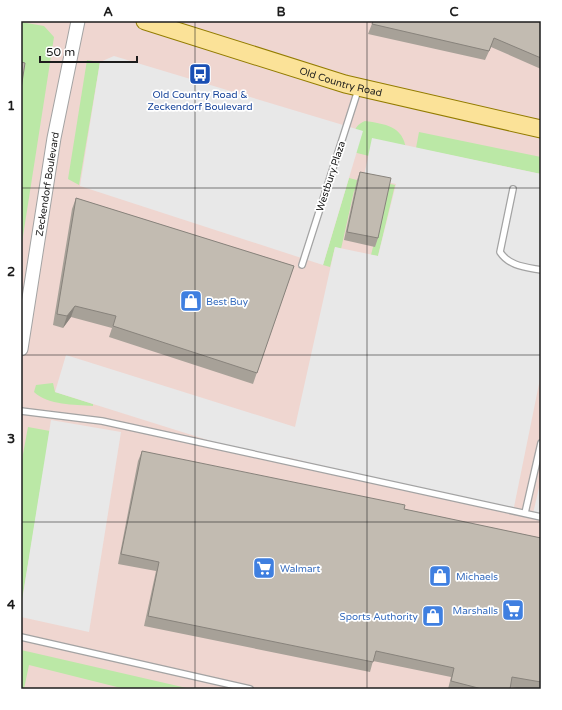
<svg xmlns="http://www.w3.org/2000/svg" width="562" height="710" font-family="'Varela Round',sans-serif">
<rect width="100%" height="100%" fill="#edebe1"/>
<rect fill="#efd6d0" x="21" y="21" width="520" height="668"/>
<g fill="#bbe8a6">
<path d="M21,22L44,26L54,37L21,249Z"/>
<path d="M87,60L100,62L79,185L68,179Z"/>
<path d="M365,121C385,124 403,126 406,149L373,157L349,151C352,139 352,126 365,121Z"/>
<path d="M419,132L541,157V174L416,148Z"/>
<path d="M349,178L365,182L354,191L341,249L335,247L330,267L323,265Z"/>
<path d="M376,181L395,185L378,256L371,255L388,187Z"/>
<path d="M53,383L55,392L93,404V406C74,404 49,406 34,392L36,385Z"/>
<path d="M28,427L50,431L21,607V465Z"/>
<path d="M21,650L30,652L191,689H125L29,665L24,689H21Z"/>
</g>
<g fill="#e8e8e8">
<path d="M114,56L363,131L323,265L80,186L100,62Z"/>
<path d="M372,138L541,174V374L513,512L286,457L284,464L55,392L66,355L295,427L335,247L378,256L396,184L364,176Z"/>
<path d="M51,420L121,432L89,632L21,617V607Z"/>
<path d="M541,479V520L532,518Z"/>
</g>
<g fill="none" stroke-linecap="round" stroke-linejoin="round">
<g stroke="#a3a3a3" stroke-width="8">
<g id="service">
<path d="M513,189L500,252C509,266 525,267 541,270"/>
<path d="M302,265L358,90"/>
<path d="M21,411L102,421L541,517"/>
<path d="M525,513L541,443"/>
<path d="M21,637L250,689"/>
</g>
</g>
<g stroke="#a3a3a3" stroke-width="15">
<g id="tertiary">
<path id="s1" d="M21,349L54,138L78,21"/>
</g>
</g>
<g stroke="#937c01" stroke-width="19">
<g id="primary">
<path id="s2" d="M145,21L345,84L541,129"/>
</g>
</g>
<use href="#service" stroke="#fff" stroke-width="5.5"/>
<use href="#tertiary" stroke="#fff" stroke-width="13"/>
<use href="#primary" stroke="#fbe298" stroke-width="17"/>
</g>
<g fill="#a7a198">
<path d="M373,21H541V69L491,47L485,60L368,34Z"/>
<path d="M360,172L378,238L375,247L344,240L357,180Z"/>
<path d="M76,198L294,266L253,384L109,337L112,328L71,317L63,328L53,325L72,209Z"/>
<path d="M142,451L404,509L541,538V689H523L510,687V689H448L451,677L373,661L370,672L144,626L156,571L118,564L138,461Z"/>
</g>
<path fill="#88837c" d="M75,306L71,317L63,328L67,316Z"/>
<g fill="#c2bbb1" stroke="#88837c">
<path d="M373,21H541V58L494,38L489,51L372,24Z"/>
<path d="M21,62L25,63L21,89Z"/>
<path d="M360,172L391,178L378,238L347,232Z"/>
<path d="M76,198L294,266L257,373L113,326L116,316L75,306L67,316L57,314Z"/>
<path d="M142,451L405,505L404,509L541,538V682L512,677L510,689H482L451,681L454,668L376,651L373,662L148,616L159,562L121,554Z"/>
</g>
<path fill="none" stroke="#1c1c1c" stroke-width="1" stroke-opacity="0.55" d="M195,21V689M367,21V689M21,188H541M21,355H541M21,522H541"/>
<defs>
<g id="bus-square" transform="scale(1.15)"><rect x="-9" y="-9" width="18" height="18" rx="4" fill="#1a4fb4" stroke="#fff"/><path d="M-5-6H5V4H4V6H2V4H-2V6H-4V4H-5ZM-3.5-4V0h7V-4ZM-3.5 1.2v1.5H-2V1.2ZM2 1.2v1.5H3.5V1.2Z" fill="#fff"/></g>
<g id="shop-square" transform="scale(1.15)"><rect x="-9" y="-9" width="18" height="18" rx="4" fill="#3f7fe0" stroke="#fff"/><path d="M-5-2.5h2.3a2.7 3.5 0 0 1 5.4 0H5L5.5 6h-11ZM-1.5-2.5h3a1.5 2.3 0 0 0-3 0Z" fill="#fff"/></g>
<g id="supermarket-square" transform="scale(1.15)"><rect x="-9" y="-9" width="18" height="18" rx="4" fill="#3f7fe0" stroke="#fff"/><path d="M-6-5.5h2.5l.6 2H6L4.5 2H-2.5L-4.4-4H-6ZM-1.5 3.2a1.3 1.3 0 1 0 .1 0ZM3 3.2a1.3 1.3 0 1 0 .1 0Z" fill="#fff"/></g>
</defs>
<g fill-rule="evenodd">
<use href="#bus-square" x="200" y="74"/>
<use href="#shop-square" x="191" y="301"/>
<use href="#supermarket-square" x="264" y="568"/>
<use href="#shop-square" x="440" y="576"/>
<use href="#supermarket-square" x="513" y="610"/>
<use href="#shop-square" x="433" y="616"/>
</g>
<g text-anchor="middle" stroke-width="3.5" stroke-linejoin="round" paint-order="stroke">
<g font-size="10" fill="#1c1c1c" stroke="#fff">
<text dy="4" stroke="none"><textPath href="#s2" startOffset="205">Old Country Road</textPath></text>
<text transform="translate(330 176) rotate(-72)" y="4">Westbury Plaza</text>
<text dy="4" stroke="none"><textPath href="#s1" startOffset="167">Zeckendorf Boulevard</textPath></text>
</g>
<g font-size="10" fill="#164399" stroke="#fff">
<text x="200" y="98">Old Country Road &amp;<tspan x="200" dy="12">Zeckendorf Boulevard</tspan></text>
</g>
<g font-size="10" fill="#366cbe" stroke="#fff" text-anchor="start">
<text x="206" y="305">Best Buy</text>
<text x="280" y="572">Walmart</text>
<text x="456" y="580">Michaels</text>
<text x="498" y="614" text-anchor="end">Marshalls</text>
<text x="418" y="620" text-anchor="end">Sports Authority</text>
</g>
</g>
<rect width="562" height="710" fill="none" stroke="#ffffff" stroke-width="44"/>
<path d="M40 56v6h97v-6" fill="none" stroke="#1c1c1c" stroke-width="2"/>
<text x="46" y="56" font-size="12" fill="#1c1c1c" stroke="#ffffff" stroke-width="3" paint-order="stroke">50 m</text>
<rect x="22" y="22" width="518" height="666" fill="none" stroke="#1c1c1c" stroke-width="1.5"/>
<g font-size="13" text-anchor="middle" font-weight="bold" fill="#1c1c1c">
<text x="108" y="16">A</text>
<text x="281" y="16">B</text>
<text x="454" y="16">C</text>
<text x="11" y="110">1</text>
<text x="11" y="276">2</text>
<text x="11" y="443">3</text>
<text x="11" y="609">4</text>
</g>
</svg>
